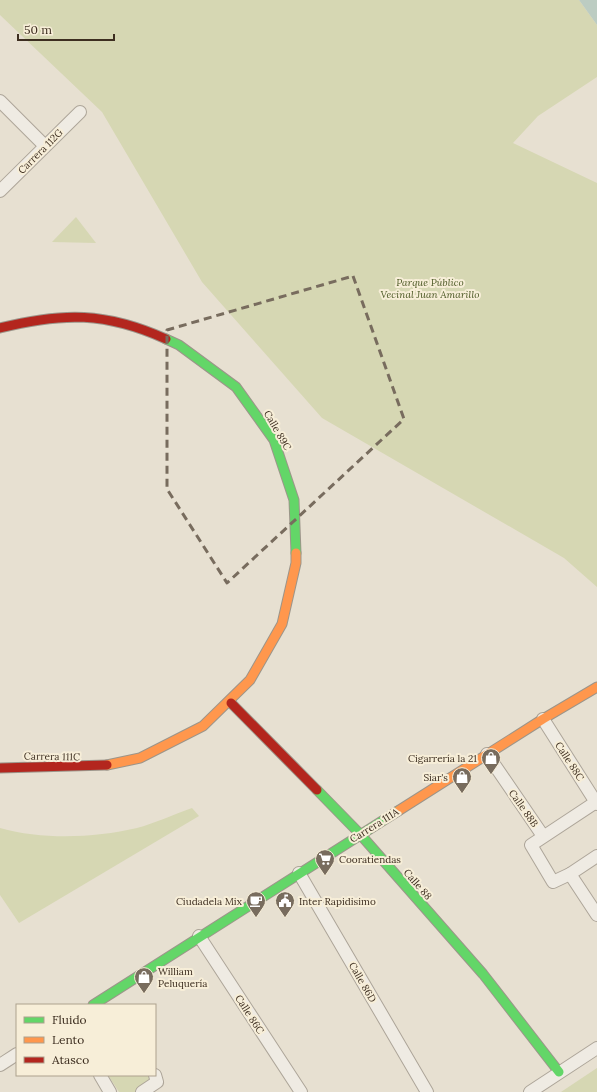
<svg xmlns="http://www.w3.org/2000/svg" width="597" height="1092" font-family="Lora,serif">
<rect width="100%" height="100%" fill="#e7e0d1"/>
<g fill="#d6d7b3">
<path d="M0,0H579L597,25V77L538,116L513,143L597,183V587L564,558L322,418L202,282L102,112L0,15Z"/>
<path d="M76,217L96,243L52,242Z"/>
<path d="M192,808L199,816L19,923L0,895V828C43,840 94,838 137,828C156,823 174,814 192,808Z"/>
<path d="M597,1068V1092H561Z"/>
<path d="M108,1075H153L157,1081L138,1092H119Z"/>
</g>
<path fill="#bcccc2" d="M579,0H597V25Z"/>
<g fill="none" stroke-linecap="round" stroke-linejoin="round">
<g stroke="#ada599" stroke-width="14">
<g id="street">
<path d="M0,101L45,146"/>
<path d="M0,191L80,112"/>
<path d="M543,719L597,804"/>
<path d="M487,754L543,836"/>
<path d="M596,802L531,845L553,882L570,874L597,856"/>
<path d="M299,873L427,1092"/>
<path d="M570,874L597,915"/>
<path d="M199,936L301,1092"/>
<path d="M0,1065L17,1054"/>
<path d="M100,1075L110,1092"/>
<path d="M142,1092L157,1082L155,1075"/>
<path d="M530,1092L597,1048"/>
</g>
</g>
<g stroke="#9c958a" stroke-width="11">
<g id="fast">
<path d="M166,339L179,345L236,387L274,440L294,500L296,553"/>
<path d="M317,790L360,834L483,974L559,1072"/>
<path d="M93,1005L398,811"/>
</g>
</g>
<g stroke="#9c958a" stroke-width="11">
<g id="slow">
<path d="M107,765L140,758L203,726L250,680L282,624L296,563V553"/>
<path d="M398,811L543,719L597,687"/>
</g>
</g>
<g stroke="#9c958a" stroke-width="11">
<g id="jam">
<path d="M0,328C63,312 106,312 166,339"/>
<path d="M231,703L317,790"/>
<path d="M0,768L107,765"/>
</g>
</g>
<use href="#street" stroke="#efebe3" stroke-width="12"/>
<use href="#fast" stroke="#63d668" stroke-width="9"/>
<use href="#slow" stroke="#ff974d" stroke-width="9"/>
<use href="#jam" stroke="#b3261e" stroke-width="9"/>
</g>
<path fill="none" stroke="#786c5e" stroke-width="3" stroke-dasharray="8 5" stroke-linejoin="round" d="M353,276L404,419L227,583L167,489V330Z"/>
<defs>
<g id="shop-pin" transform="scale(1)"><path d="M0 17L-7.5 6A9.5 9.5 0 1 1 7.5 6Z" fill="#786c5e" stroke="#f7eed8"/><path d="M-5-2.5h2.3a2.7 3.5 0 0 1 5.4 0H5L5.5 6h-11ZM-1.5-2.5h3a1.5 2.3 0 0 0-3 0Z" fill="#fff"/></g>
<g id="supermarket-pin" transform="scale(1)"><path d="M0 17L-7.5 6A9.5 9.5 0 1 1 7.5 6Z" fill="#786c5e" stroke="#f7eed8"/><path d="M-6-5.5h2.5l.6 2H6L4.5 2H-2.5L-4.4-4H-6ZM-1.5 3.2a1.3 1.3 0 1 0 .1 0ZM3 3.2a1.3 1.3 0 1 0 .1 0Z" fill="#fff"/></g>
<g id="cafe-pin" transform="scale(1)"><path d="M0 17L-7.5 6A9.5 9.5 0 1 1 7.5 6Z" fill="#786c5e" stroke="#f7eed8"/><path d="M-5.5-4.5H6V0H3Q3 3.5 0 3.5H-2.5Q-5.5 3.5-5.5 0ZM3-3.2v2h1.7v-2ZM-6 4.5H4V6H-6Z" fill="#fff"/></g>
<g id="civic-pin" transform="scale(1)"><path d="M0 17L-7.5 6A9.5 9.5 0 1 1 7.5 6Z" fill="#786c5e" stroke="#f7eed8"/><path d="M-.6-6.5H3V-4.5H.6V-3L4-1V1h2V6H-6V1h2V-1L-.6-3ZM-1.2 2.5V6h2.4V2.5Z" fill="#fff"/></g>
</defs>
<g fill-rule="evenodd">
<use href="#shop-pin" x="491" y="758"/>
<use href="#shop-pin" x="462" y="777"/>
<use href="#supermarket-pin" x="325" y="859"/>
<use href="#cafe-pin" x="256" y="901"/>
<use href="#civic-pin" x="285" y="901"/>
<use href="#shop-pin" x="144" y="977"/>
</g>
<g text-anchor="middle" stroke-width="4" stroke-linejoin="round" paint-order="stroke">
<g font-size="10" fill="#3d2e20" stroke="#f7eed8">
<text transform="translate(40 151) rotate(-45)" y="4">Carrera 112G</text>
<text transform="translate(278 430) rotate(60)" y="4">Calle 89C</text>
<text transform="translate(52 756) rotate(1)" y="4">Carrera 111C</text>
<text transform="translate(570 761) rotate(57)" y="4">Calle 88C</text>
<text transform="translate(524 808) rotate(55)" y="4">Calle 88B</text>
<text transform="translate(374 825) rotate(-32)" y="4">Carrera 111A</text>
<text transform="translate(418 884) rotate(49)" y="4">Calle 88</text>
<text transform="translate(363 982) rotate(60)" y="4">Calle 86D</text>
<text transform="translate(250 1014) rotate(57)" y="4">Calle 86C</text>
</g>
<g font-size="10" font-style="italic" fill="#4d5a26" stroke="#f7eed8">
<text x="430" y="286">Parque Público<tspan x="430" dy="12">Vecinal Juan Amarillo</tspan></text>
</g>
<g font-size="10" fill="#3d2e20" stroke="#f7eed8" text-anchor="end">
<text x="477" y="762">Cigarrería la 21</text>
<text x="448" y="781">Siar's</text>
<text x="339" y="863" text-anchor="start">Cooratiendas</text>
<text x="242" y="905">Ciudadela Mix</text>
<text x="299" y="905" text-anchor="start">Inter Rapidisimo</text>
<text x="158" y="975" text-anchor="start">William<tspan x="158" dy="12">Peluquería</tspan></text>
</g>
</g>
<rect x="16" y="1004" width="140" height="72" fill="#f7eed8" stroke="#ada18e"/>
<rect x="24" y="1017" width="20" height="6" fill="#63d668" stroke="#ada18e"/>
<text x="52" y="1024" font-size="12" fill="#3d2e20">Fluido</text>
<rect x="24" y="1037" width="20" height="6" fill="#ff974d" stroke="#ada18e"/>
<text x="52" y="1044" font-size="12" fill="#3d2e20">Lento</text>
<rect x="24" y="1057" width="20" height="6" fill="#b3261e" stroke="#ada18e"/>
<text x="52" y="1064" font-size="12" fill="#3d2e20">Atasco</text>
<path d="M18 34v6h96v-6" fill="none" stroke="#3d2e20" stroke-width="2"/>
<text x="24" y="34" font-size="12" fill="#3d2e20" stroke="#f7eed8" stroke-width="3" paint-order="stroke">50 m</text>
</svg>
